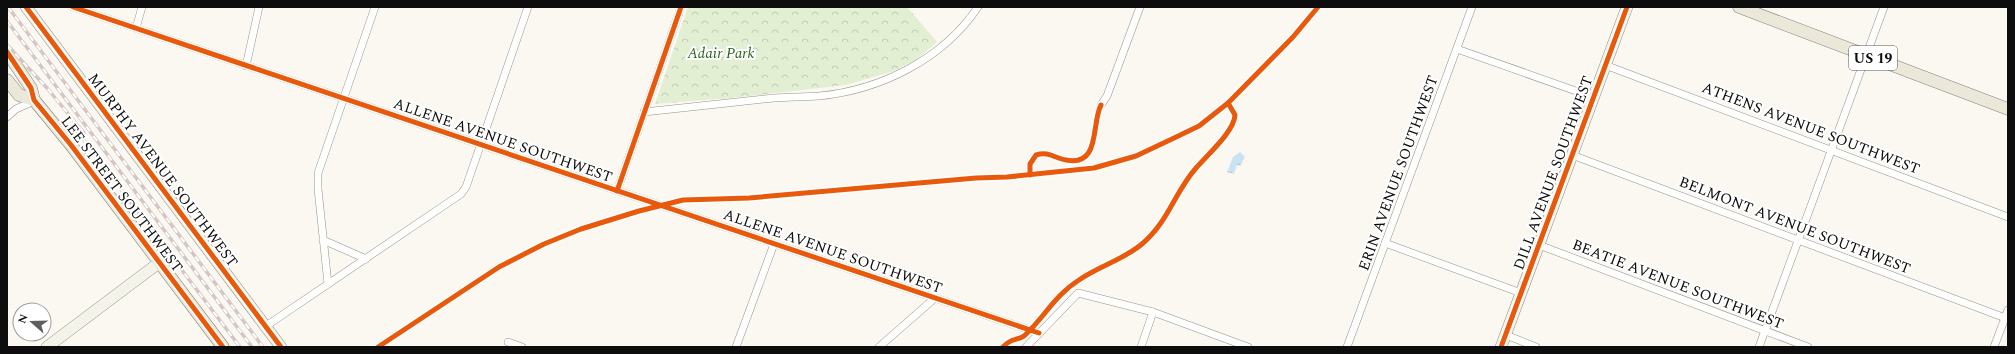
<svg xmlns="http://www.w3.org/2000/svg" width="2015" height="354" font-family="Spectral,serif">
<defs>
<pattern id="park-crowns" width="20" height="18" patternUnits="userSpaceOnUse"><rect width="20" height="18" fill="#e3efd2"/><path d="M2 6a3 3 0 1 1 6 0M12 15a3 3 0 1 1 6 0" fill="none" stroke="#c2ccb3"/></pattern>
<pattern id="water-ripples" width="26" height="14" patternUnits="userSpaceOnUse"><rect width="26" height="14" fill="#c9e3f3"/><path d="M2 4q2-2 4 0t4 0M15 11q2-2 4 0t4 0" fill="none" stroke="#abc2cf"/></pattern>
</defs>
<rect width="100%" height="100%" fill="#faf8f1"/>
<path fill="url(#park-crowns)" d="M688,7H907L937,42L917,59L894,71L846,85L730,98L655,104Z"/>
<path fill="url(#water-ripples)" d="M1240,152L1245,157L1240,166L1237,165L1234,174L1227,172L1233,157Z"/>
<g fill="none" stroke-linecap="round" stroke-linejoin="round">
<g stroke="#949390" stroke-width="8">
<g id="street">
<path d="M73,7L1039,333"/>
<path d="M136,28L142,7"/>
<path d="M1457,49L1593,97"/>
<path d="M1605,65L2008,217"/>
<path d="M246,66L259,7"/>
<path d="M1101,105L1107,96L1140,7"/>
<path d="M644,112C687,107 731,103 774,98C789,97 804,97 819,96C881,90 943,59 978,7"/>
<path d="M7,117L16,109L34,101"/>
<path d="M1572,155L2008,319"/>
<path d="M617,191L681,7"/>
<path d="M323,240L366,259"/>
<path d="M1385,243L1521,293"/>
<path d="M1539,245L1808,347"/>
<path d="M328,284L318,189V173L375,7"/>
<path d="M266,326L461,194L466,187L528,7"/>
<path d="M1506,335L1536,347"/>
<path d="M508,342L522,347"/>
<path d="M736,347L774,244"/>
<path d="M879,347L935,298"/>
<path d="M1026,347L1078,293L1153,312L1248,347"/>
<path d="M1141,347L1153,312"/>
<path d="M1347,347L1472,7"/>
<path d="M1759,347L1884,7"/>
<path d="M1994,347L2008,310"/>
</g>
</g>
<g stroke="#8a8986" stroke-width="12">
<g id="secondary">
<path d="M26,7L281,347"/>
<path d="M47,347L160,262"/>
<path d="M1501,347L1627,7"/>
</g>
</g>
<g stroke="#81807d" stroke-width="13">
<g id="primary">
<path d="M1739,7L2008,109"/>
<path d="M7,52L31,88L34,100L71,145L223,347"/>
<path d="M7,80L19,95L34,100"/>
</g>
</g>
<use href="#street" stroke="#fefefd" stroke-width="7"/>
<use href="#secondary" stroke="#f4f3e9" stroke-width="11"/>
<use href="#primary" stroke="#ebe7d9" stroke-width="12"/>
<g stroke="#d6c5c5" stroke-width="3.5">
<g id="rail">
<path d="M8,7L263,347"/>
<path d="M7,21L252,347"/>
<path d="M7,45L47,88L84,133"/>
<path d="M76,130L240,347"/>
</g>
</g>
<use href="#rail" stroke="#fff" stroke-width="2" stroke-dasharray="6" stroke-linecap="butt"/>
<g stroke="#fff" stroke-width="8">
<g id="cycleway">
<path d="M26,7L281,347"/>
<path d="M73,7L1039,333"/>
<path d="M7,52L31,88L34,100L71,145L223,347"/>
<path d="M1030,175V164L1036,155C1049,151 1054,158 1066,160C1101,167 1091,124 1101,105"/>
<path d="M617,191L681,7"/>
<path d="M378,347L499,267L544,244L581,229L639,211L683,200L749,198L976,178L1007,177L1094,168L1136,156L1172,139L1199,126L1228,103L1293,37L1318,7"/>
<path d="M1003,347C1012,337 1017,341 1024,336C1043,319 1055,295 1079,280C1099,266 1123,260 1142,244C1169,221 1174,193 1196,168C1207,155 1234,132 1235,115L1228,103"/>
<path d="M1501,347L1627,7"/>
</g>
</g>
<use href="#cycleway" stroke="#e8590c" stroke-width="5"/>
</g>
<g text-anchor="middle" stroke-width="4" stroke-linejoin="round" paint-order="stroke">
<rect fill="#fff" stroke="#565656" stroke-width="1" x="1849" y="46" width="48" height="24" rx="3"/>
<g font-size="14" font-weight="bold" fill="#0d0d0d">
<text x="1873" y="63">US 19</text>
</g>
<g font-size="15" font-style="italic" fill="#2c6220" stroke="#fff">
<text x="721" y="58">Adair Park</text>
</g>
<g font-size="15" fill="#0d0d0d" stroke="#fff">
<text transform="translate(1811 128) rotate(21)" y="5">ATHENS AVENUE SOUTHWEST</text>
<text transform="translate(503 140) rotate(19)" y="5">ALLENE AVENUE SOUTHWEST</text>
<text transform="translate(163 170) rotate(53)" y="5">MURPHY AVENUE SOUTHWEST</text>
<text transform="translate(1398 173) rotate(-70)" y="5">ERIN AVENUE SOUTHWEST</text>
<text transform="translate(1553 173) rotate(-70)" y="5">DILL AVENUE SOUTHWEST</text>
<text transform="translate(122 194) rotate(53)" y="5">LEE STREET SOUTHWEST</text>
<text transform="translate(1795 225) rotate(21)" y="5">BELMONT AVENUE SOUTHWEST</text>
<text transform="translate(833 251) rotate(19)" y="5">ALLENE AVENUE SOUTHWEST</text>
<text transform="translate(1678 284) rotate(21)" y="5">BEATIE AVENUE SOUTHWEST</text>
</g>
</g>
<rect width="2015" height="354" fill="none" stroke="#0d0d0d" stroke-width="16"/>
<g transform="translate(32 322) rotate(290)"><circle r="19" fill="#ffffff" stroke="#9e9e9e"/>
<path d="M0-3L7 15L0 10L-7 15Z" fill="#605f5d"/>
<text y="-6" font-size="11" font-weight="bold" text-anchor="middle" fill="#0d0d0d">N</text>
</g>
</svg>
